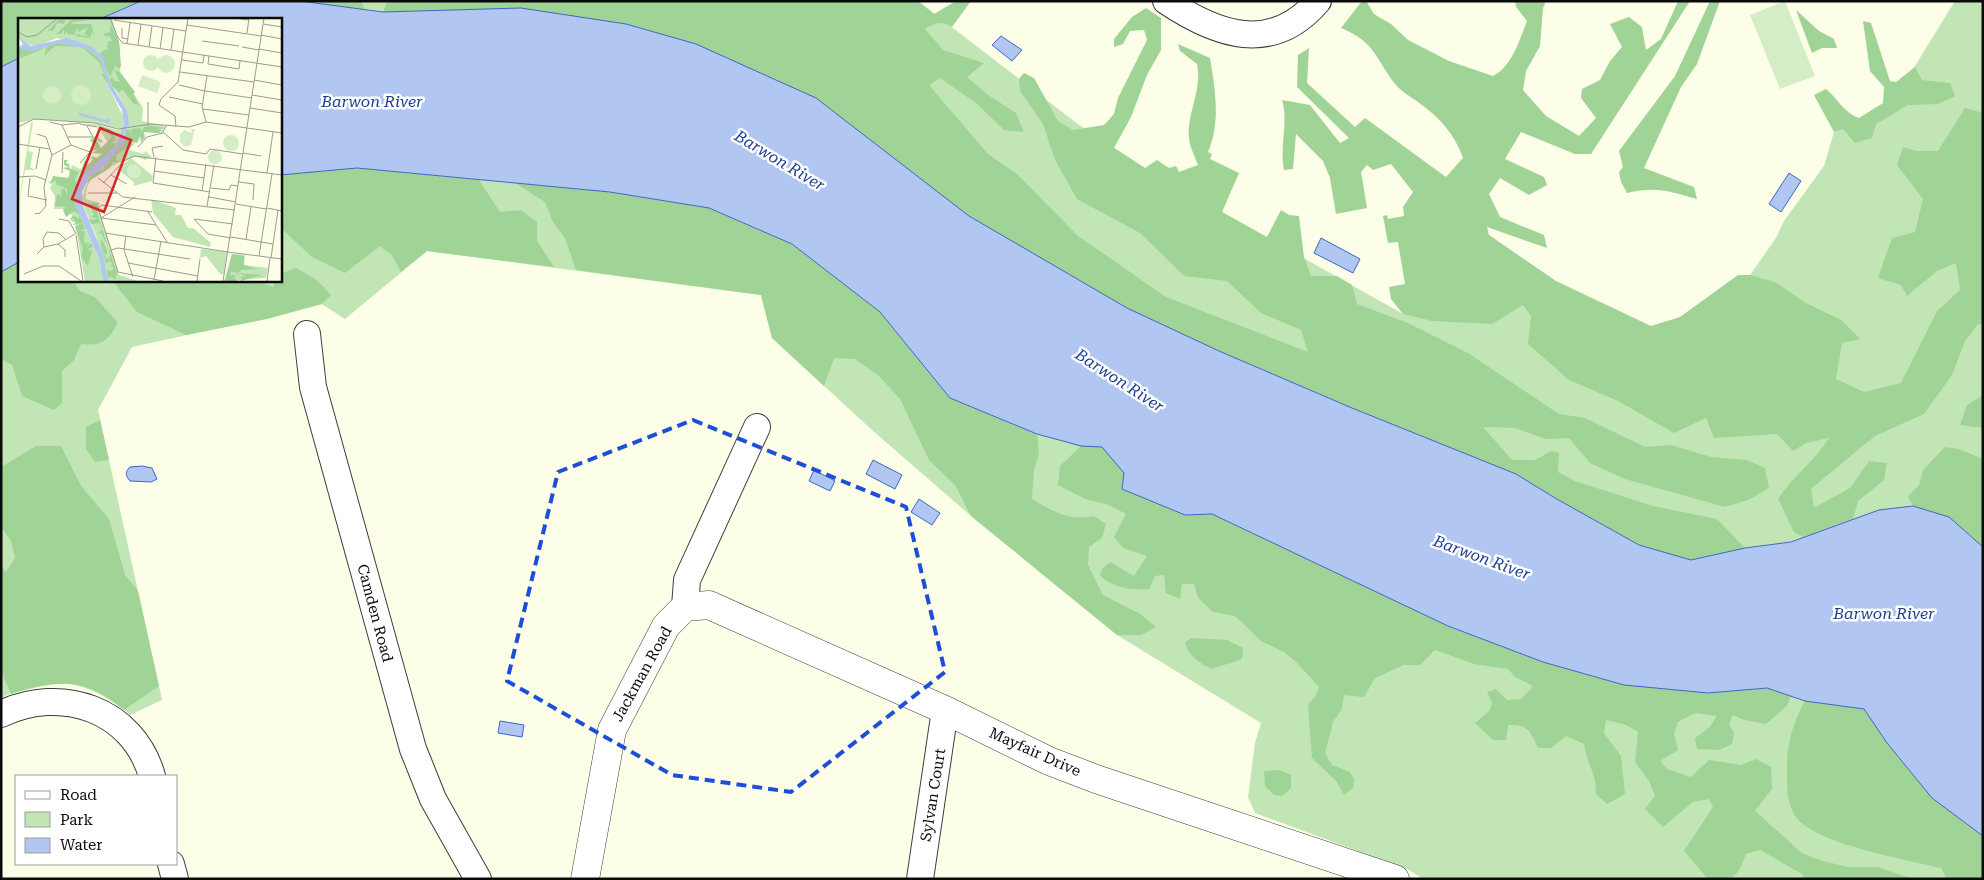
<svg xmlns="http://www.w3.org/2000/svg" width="1984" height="880" font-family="'Roboto Serif',serif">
<rect width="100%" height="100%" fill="#fcfee8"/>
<g fill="#c1e5b5">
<path d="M300,1H918L1075,122L1154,174L1403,314L1433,249L1685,368L1776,238L1784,221L1824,166L1834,132L1886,113L1955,1H1983V547L1949,517L1879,510L1791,542L1745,548L1691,560L383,12Z"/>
<path d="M357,168L610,192L880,312L950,398L1037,434L1081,446L1102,447L1212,514L1346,577L1767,688L1805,701L1864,709L1932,798L1983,836V879H1423L1409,870L1255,813L1248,797L1255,743L1261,723L1117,635L971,516L872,430L772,338L761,295L427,251L345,319L322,304L261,319L132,347L98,410L162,700L130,715C87,680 53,673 1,698V272L19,262V280H280V175Z"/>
</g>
<g fill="#a0d496">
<path d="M1,1H141L100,19H19V58L1,67Z"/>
<path d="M300,1H361L365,10Z"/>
<path d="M387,1H918L934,14L956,1H971L952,27C942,20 934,23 925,29L943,50L984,63L967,77L988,95L1016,113L1024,132L1004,130L976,103L940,78L929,85L988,154L1017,174L1078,236L1166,297L1308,352L1301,330L1261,313L1227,281L1184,276L1140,233L1077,199L1055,160L1043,124L1020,91L1019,79L1024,73L1034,78L1058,121L1073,130L1104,125L1114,114L1118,98L1147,40L1144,30L1130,31L1123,44L1114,47V39L1132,17L1146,8L1161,18V50L1147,75L1131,117L1114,148L1145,168L1157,160L1169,168L1176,166L1179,172L1198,165C1195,157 1190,147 1189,139C1186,113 1203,90 1197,64L1180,51L1178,44L1210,58C1215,89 1221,122 1208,152L1212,154L1210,159L1239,173L1222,212L1267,237L1281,210L1289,215L1299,216L1304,257L1311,276H1337L1352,285L1357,304L1408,323L1468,353L1559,414L1585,418L1645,447L1671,445L1711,457L1747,460L1765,468L1769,488L1748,500L1725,507L1625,479L1590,463L1569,438L1546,439L1515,428L1483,427L1512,460H1535L1551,451L1559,453L1558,472L1575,481L1653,506L1717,519L1745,548L1691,560L1639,545L1555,498L1516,474L1352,408L1219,351L1127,308L969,217L383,12Z"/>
<path d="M1362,1H1366L1374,14L1391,24L1408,40L1449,61L1493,76C1512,67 1520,39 1527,21L1516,7L1515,1H1546L1543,8L1540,46L1526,71L1523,90L1546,116L1579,136L1596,118L1581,98L1582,89L1600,80L1610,61L1622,47L1610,24L1629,17L1642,27L1646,50L1661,39L1678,1H1690L1591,154H1575L1521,132L1505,159L1544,177L1547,185L1529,195L1500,178L1489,194L1500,217L1544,235L1547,248L1487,227L1489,235L1556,281L1651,326L1680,317L1738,275H1751L1777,283L1804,302L1841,320L1860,339L1842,343L1836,379L1864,392L1901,383L1937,311L1960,290L1956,263L1937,271L1907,296L1901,285L1878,278L1892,238L1915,232L1923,199L1897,165L1903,147L1917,151H1938L1965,108L1983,113V325L1978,324L1965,341L1952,375L1924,414L1875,436L1811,489L1814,508L1850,488L1869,461L1887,463L1884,480L1858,501L1853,519L1803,537L1794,532L1778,499C1793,476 1815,461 1829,438L1806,443L1793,451L1777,434L1714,438L1706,418L1674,433L1618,401L1569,380L1528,344L1531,316L1523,305L1492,324L1432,321L1403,314L1391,299L1389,287L1405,284L1398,242L1388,243L1383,216L1387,215L1388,219L1404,216L1403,207L1413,192L1391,164L1373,170L1367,165L1361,172L1367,208L1336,214L1330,178L1323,161L1296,134L1293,169L1284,170C1279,146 1289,123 1282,100L1310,105L1340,143L1349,138L1297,87L1298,55L1309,48L1307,83L1355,127L1365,118L1446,177L1463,158C1454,133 1439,117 1418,102C1411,97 1402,92 1396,85C1375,59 1376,42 1341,28Z"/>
<path d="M1710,1H1720L1697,64L1681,87L1644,168L1694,187L1697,199C1669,191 1656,186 1627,193L1621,182L1619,172L1623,167L1619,151L1675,76Z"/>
<path d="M1796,10L1819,31L1834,39L1837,48H1822L1812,53Z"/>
<path d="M1863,21L1871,23L1890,81L1896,82L1915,67L1922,80L1950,83L1955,96L1938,104L1908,105L1876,124L1872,138L1855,143L1843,129L1834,132L1814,95L1826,89C1838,99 1844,113 1859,118L1883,103L1884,87L1870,71Z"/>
<path d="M357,168L479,180L500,212L521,210L537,222V241L554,267L427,251L401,272L392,255L380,246L345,273L312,257L280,227V175Z"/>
<path d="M515,183L610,192L709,208L792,244L880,312L950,398L1037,434L1039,454L1034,470L1032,499C1054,512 1068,521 1094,516L1106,524L1102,538L1089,547L1088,565L1103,595L1140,614L1156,627L1141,635H1117L971,516L955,485L929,460L900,399L879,376L855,359L834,358L824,386L772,338L761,295L576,270L565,238L553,222L545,202Z"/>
<path d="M19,262V280H73L80,291L95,297L118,323C108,341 102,346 81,344L74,360L62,371V403L54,410L22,396L12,365L1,359V272Z"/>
<path d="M296,268L317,280L331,295L322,304L267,319L186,335L137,312L112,280H254L273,287L275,280H280V274Z"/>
<path d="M1983,395V428L1960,425L1967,405Z"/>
<path d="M100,420L109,460L95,462L86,449V427Z"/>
<path d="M36,446H61L81,486L109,519L125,575L138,591L159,686L124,710C83,676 59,680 11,694L1,671V566L6,572L15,558L11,541L1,527V467Z"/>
<path d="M1081,446L1102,447L1124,473L1185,515L1212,514L1448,626L1543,662L1624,685L1708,693L1767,688L1791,696L1787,706L1766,724L1744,720L1733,715L1729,724L1734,733L1732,744L1719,750L1697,749L1695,738L1709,728L1717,716L1695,713L1678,722L1674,733L1678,750L1660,761L1667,769L1691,777L1709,760L1741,765L1756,759L1771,767L1772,789L1755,811L1802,853L1822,861L1849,867H1878L1913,879H1805L1802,874L1760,850L1746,854C1736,880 1735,879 1708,879L1684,851L1713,807L1709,799L1693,802L1663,827L1645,809L1655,796L1649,781L1635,762L1638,732L1626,725L1606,720L1604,733L1621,756L1625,794L1607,804L1596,794C1597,775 1587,764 1584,744L1566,736L1551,748H1538C1530,730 1528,725 1508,725L1506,740H1493L1475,723L1490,710L1492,703L1487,692L1496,689L1507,700L1521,699L1533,686L1515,677L1508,669L1474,664L1435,650L1420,665H1404L1375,678L1364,697L1344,695L1342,709L1333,722L1325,753L1332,765L1350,772L1354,779L1353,788L1344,795L1337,782L1312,758L1308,704L1315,697L1319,687L1297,663L1284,652L1261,641L1235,616L1213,612L1198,598L1194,584H1182L1180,599L1166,593L1164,575L1155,576L1149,589C1132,591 1112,587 1100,576L1102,569L1110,562L1134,576L1147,556L1123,548L1114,537L1126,514L1109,505L1085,499L1058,485L1060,466Z"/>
<path d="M1945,447L1959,449L1983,459V547L1949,517L1913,506L1908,497L1919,485L1923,470Z"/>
<path d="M1191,638L1227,640L1243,648L1242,659L1212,669C1199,663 1190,657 1185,643Z"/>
<path d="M1805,701L1864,709L1887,743L1932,798L1983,836V879H1947L1941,868C1908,860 1815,844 1796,817C1787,805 1787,788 1787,773C1786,747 1792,724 1805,701Z"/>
<path d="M1280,770L1291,775V788L1282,796L1274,795L1265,786L1264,771Z"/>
</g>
<path fill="#d5edc7" d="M1785,1L1815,76L1780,89L1750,15Z"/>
<g fill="#b1c7f1" stroke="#3d67c3">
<path d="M141,1H300L383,12L521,8L626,24L696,44L816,98L969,216L1127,308L1219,351L1352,408L1516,474L1555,498L1639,545L1691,560L1745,548L1791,542L1879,510L1913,506L1949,517L1983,547V836L1932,798L1887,743L1864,709L1805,701L1767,688L1708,693L1624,685L1543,662L1448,626L1212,514L1185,515L1122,489L1124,473L1102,447L1081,446L1037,434L950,398L880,312L792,244L709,208L610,192L357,168L280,175V19H100Z"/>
<path d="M1001,36L1022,50L1012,61L992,45Z"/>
<path d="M19,58V262L1,272V67Z"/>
<path d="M1789,173L1801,181L1781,212L1769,204Z"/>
<path d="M1321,238L1360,259L1353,273L1314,253Z"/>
<path d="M873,460L902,475L895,489L866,474Z"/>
<path d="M142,466L152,468L157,479L151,482L130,481C125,475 125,472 130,467Z"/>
<path d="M814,470L835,481L830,491L809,481Z"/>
<path d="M919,499L940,513L932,525L911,512Z"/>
<path d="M500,721L524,725L522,737L498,733Z"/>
</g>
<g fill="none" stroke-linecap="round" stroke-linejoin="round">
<g stroke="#3d3d3d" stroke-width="28">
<g id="minor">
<path d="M1166,1C1217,35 1272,55 1318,1"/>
<path d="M307,334L313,387L413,749L433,799L478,879"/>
<path d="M685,607L687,580L757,427"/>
<path d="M1,714C61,685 133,709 152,776"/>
<path d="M171,864L175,879"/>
<path d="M920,879L945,710"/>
</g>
</g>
<g stroke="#3d3d3d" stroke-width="29">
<path id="tertiary" d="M585,879L612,730L666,626L685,607L709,605L945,710L1049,761L1096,779L1395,879"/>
</g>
<use href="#minor" stroke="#fff" stroke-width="26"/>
<use href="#tertiary" stroke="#fff" stroke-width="28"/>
</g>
<path fill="none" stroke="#1d4ed8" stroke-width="4" stroke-dasharray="10 6" stroke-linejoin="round" d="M693,420L906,507L945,672L791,792L672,775L507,681L558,472Z"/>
<g text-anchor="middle" stroke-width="5" stroke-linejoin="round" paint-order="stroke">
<g font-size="15" fill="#0a0a0a" stroke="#fff">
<text transform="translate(375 613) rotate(75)" y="5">Camden Road</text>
<text transform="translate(642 674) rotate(-61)" y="5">Jackman Road</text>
<text transform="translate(1035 752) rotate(24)" y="5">Mayfair Drive</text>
<text transform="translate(933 795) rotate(-81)" y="5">Sylvan Court</text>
</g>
<g font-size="16" font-style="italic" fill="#1d3e92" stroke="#fff">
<text x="372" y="107">Barwon River</text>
<text transform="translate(780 160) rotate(31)" y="6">Barwon River</text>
<text transform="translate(1120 380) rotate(33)" y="6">Barwon River</text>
<text transform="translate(1482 557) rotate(20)" y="6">Barwon River</text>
<text x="1884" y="619">Barwon River</text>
</g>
</g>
<g transform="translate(18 18)">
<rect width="264" height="264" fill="#fcfee8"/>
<path d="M0,0H94L102,29V54L125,90L124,103L147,108L144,115L125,114L111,132L126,136L127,133L134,139L127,142L118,138L98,146L75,158L69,169L68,181L82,185L80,189L101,257L120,263H90L78,217L63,182L71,159L89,145L107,118L109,92L91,60L82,35L39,20L18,28L9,26L0,19ZM42,25L66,29L81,40L91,70L106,100L105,111L98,128L65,157L56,175L58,189L81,240L85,263H67L56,198L45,191H36L37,178L32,170L38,160L39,165L50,160L54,147L62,151L85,135L83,133L91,126L79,108L63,106H78L98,112L104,111L77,105L20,101L0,105V30L19,33L26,28ZM13,105H15L10,133L15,134L12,149L17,152H7L0,190ZM113,140L135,158L134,163L115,168L116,164L103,154L104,147ZM133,181L158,190L157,197H163L170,210H175L193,225L192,229L155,219L135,195ZM183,231L209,234L206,255L203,257L188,238L182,240ZM214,236L227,237L226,247L250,250L248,260L206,263Z" fill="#c1e5b5"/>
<path d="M42,0L71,2L55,4L54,6H73L77,19L74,14L72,20L57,18L59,16L66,18L71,17L66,16L70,9L60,14V8L56,17L49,16V13L46,17V11L43,16H38L54,1L47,2L46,6L39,5L35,13H30ZM92,5L101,23L103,47L102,51L97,48L92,59L82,35L88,31L89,34L90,23H94L91,17L89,19L85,16L92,14ZM35,25H49L61,27L70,31L83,42L90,66L83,56H86L81,44L64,29L37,28L26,38L29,27ZM0,30H25V31L0,41L3,38L0,37ZM96,52L102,54L117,74L115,76L121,87L116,86L104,71L101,75L94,68L91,61L94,59L97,63L102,64ZM128,107L146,110L139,111L143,112L141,115L126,114L127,120L123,124L122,118L119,125L112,123L115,127L99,136L98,142L101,144H95L92,150L68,165L74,156L87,150L85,148L104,126L108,112H112V116L114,111L123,110V113ZM82,108L94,112L98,124L95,122L93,127L96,124L98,128L60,168L66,144L68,142V148L71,147L74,143L70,140L75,143L73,138L79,140L85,136L74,135L80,131L74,133L77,128L72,122L77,118L85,123L83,125L78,120L83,130L94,119ZM46,142H50L48,145L51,146L52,151L61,154L57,160L59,168L54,176L67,211L62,213H67L66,223L68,226L71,224L69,229L73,225L75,228L69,232H74L70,248L63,239L65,231L57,209L64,205L55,207L58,204L53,203L57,201L52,202L55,197L61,201V197L56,193L48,199L45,192L48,189L37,188L39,177L42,176V180L44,177L43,171H47L49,178V171L38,166V162L33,166L30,163L33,164L35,158L51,160L52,153L45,150L51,149L46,147ZM74,185H81L79,195L90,229L83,215L80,216L84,211L81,205L73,206L71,201L76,202L79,200L73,199L76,197L71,186ZM78,209L83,227V220L89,232V237L86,235L88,241L92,240L91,231L99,255L97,262L92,258L90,262L89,252L94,253L96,249L91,248L95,246L92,243L88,245ZM214,236L226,238V247L240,251L223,252L220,255L244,257L223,263V259L228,258L213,253L212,257H219L216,259L219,263H207Z" fill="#a0d496"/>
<path d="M125 45a8 8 0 1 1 16 0a8 8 0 1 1-16 0ZM139 46a9 9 0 1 1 18 0a9 9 0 1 1-18 0ZM124,57L143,64L139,75L120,68ZM53 77a10 10 0 1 1 20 0a10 10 0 1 1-20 0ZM25 77a9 9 0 1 1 18 0a9 9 0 1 1-18 0ZM173,111H177L173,127L167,129L162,124V116L167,112L174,115ZM205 125a8 8 0 1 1 16 0a8 8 0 1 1-16 0ZM190 139a7 7 0 1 1 14 0a7 7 0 1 1-14 0ZM109 153a7 7 0 1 1 14 0a7 7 0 1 1-14 0Z" fill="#d5edc7"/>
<path d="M0,19L13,28L49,20L72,28L85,38L92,64L109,92L111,106L106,117L113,121L106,124L87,148L71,159L64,174L65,188L85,236L90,263H85L81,240L58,189L56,175L65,157L98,128L106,106L104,92L91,70L83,42L70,31L40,25L15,33L0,30L5,26Z" fill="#b1c7f1"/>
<path fill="none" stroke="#b1c7f1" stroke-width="2.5" d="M61,96L90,104L91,101"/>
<path fill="none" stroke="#9b9c8f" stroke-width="1" d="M92,0L100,20L105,25L264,49M216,0L231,2M96,2L168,13M245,6L264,9M169,7L243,18M104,10V20L110,21M0,14L9,19L19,17L40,0M229,15L231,0M243,17L264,21M184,23L221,28M109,26L112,5M120,27L123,6M131,29L134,8M224,29L241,32M142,31L145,10M241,31L264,35M153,32L156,11M191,38L190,46L221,51L222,43M164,42L185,45L186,37M162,54L236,64M236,62L264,67M161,67L187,73M187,73L234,80M234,77L264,82M151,79L185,86M143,81L160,64L170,0M143,81L141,87L157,98L158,109M130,84V106M232,90L264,95M185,91L231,97M32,104L44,107L62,105M188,104L184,89L189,58M62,106L79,109M148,108L145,114L165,132L188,136M0,109L16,101L77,105L100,111L133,106L171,109L188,104L229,110M229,110L264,115M50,119H75L69,108M0,126L32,131M53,127L72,134L62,145M120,129L129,119L145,115M225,135L243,138M188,136L192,131L225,136M34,137L53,127L44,107M136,139L134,130L145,128M138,139L135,165L192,174M18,151L22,129M136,153L186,160M44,155L45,134M249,155L255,114M93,157L109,166M0,159L17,158L28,162M12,160L10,178L29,182M80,160L105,179L217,192M221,164L236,166L235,182M85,165L106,143L116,138L264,157M193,170L211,172L213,167L220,168M184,173L188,146M70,175H99M191,179L218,184M218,186L248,191M189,188L196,147M249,190L264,193M130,194L149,224M134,194L84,187L80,190L100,254L145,263M17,196L22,195L28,188L26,169L34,137L28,119L19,116M83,200L138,207M83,200L117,179M41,201L51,203L58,216M176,201L190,216L213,220M176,201L215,206M87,215L210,234M58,217L65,263M108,218L106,232L115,259M213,219L255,226M228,221L233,189M40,226L47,232V239M26,229L25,221L29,214L41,215L47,221M93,232L100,230L172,241M210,234L264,241M19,236L26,229L40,226L57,216M241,238L254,156M253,240L260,192M110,245L180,258M6,256L25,248H41L63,263M136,262L143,223M179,263L182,241M205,263L246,0M249,263L252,240"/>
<path fill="#d62828" fill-opacity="0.15" stroke="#d62828" stroke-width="2.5" d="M82,110L113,122L86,194L54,181Z"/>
<rect width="264" height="264" fill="none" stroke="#0a0a0a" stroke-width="2.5"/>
</g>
<rect width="1984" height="880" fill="none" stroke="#0a0a0a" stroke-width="5"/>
<rect x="15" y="775" width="162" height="90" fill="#ffffff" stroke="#9d9d9d"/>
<rect x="25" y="791" width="25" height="8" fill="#ffffff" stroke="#9d9d9d"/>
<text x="60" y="800" font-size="15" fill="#0a0a0a">Road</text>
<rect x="25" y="812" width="25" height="15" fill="#c1e5b5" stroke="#9d9d9d"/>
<text x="60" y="825" font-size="15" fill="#0a0a0a">Park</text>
<rect x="25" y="838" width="25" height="15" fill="#b1c7f1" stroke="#9d9d9d"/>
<text x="60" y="850" font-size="15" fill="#0a0a0a">Water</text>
</svg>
